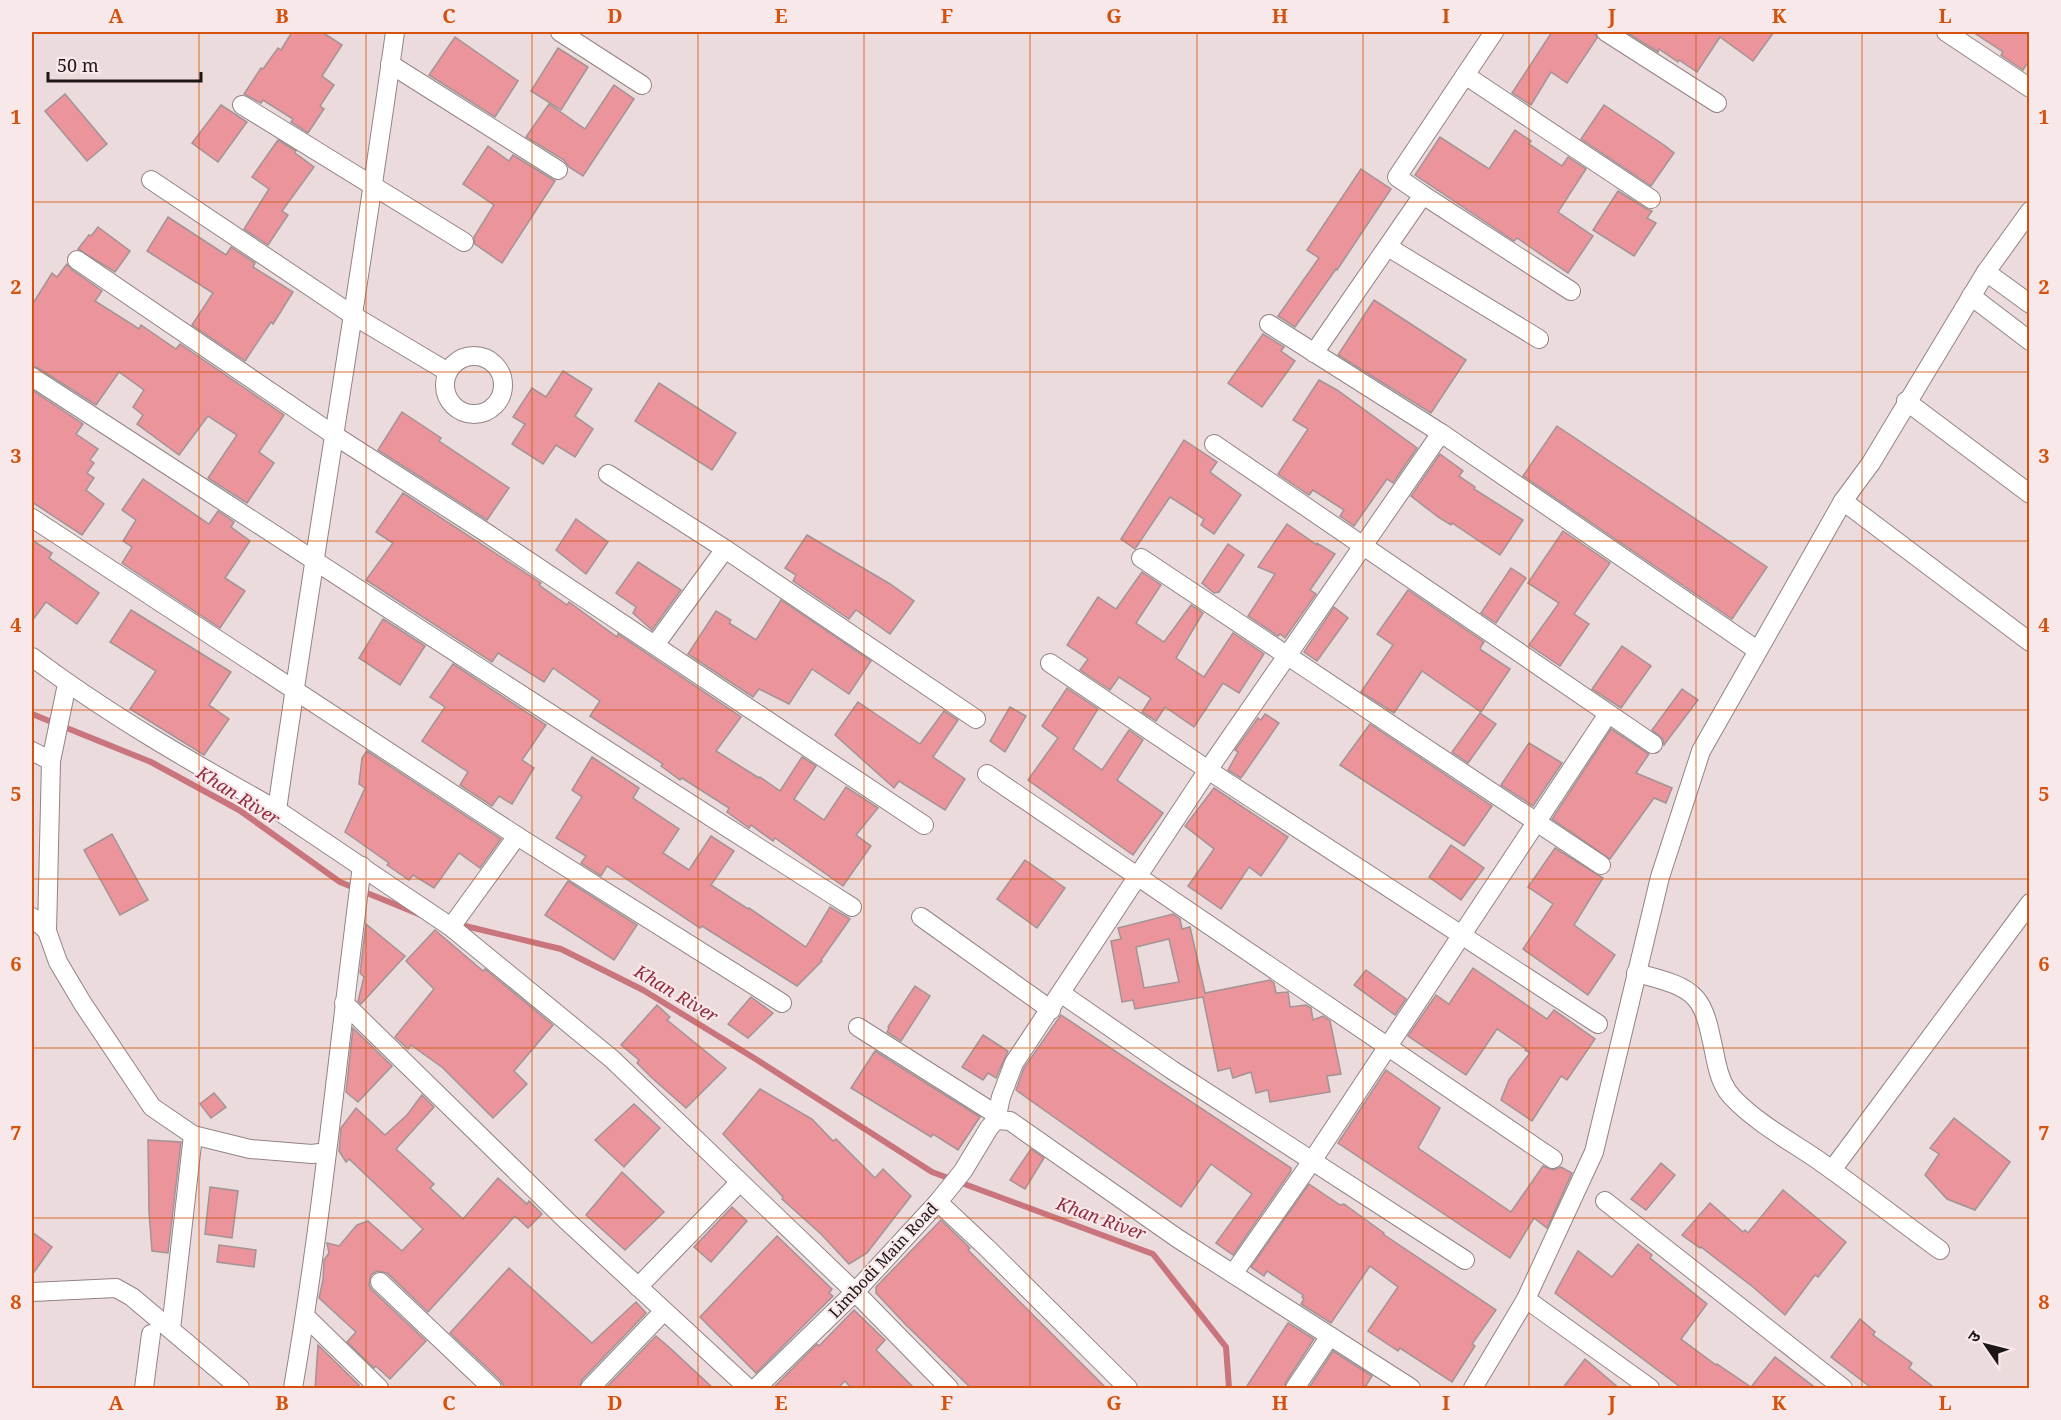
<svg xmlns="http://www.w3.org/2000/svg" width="2061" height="1420" font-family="'Noto Serif','Noto Sans Devanagari',serif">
<rect width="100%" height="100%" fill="#ecdbdc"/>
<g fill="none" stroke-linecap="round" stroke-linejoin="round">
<g stroke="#c9757d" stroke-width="6">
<path d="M32,714L151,762L239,810L340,882L421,915"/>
<path d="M457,924L561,949L643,990L754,1058L932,1172L1153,1254L1226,1347L1229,1388"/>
</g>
</g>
<g fill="#eb949c" stroke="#a39394" stroke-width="1.5" fill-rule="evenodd">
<path d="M292,32H322L342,45L322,76L334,85L320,106L324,109L308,133L291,122L293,119L263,100L261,103L244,94L261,68L263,69L278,48L281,50Z"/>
<path d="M1552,32H1595L1597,38L1567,83L1551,72L1531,105L1512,93Z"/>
<path d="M1626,32H1774L1753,61L1720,37L1697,72L1679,60L1678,62L1659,49L1658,52Z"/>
<path d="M1973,32H2030V59L2023,70L2001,55L2003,52Z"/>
<path d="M455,37L518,81L495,117L429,75Z"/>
<path d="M558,48L588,67L561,110L531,91Z"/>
<path d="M614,85L634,99L583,176L569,167L564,160L526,137L549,104L585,129Z"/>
<path d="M65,94L107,144L87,161L45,111Z"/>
<path d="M221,105L247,122L218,162L192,143Z"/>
<path d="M1604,105L1664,145L1674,153L1651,186L1581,139Z"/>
<path d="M1515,130L1531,141L1529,144L1562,166L1568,157L1586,169L1558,212L1593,236L1568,273L1517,238L1514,241L1415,175L1440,137L1489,169Z"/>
<path d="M278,140L296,151L295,153L314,167L282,211L288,215L268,245L244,229L269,189L252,177Z"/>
<path d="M488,146L509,161L513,155L555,181L502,263L475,244L474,237L494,205L463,184Z"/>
<path d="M1361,169L1391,189L1337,270L1336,269L1295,327L1278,316L1319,258L1307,250Z"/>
<path d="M1618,191L1645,208L1652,211L1647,218L1656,223L1634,256L1593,230Z"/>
<path d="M168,217L226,255L231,247L255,263L253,267L293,292L273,324L271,322L245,361L192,325L213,293L147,251Z"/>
<path d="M98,227L130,251L115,272L78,249L89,235L91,236Z"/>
<path d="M67,264L71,269L102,291L95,301L139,329L141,325L176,349L180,344L284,415L259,452L274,463L247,503L208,478L237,435L208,416L179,455L137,424L143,415L133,407L144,390L119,372L96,405L38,368L32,366V305L52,273L57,277Z"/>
<path d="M1374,300L1466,360L1431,413L1338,355Z"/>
<path d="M1263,334L1284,347L1281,351L1295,361L1262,407L1228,383Z"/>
<path d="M563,371L592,389L575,416L593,429L575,457L556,445L543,464L512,444L525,424L513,417L532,388L546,397Z"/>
<path d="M1319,380L1337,390L1417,448L1393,483L1387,479L1354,526L1340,516L1344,510L1313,490L1309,495L1278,474L1308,429L1293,420Z"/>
<path d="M659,383L736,433L712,470L635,421Z"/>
<path d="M32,390L83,424L76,434L98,449L90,460L94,463L87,473L94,478L86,490L104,504L82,535L32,502Z"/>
<path d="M402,412L441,438L439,441L509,488L487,520L378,450Z"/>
<path d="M1557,426L1767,567L1732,619L1523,476Z"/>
<path d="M1184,440L1217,462L1210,472L1241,495L1214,534L1201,525L1204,519L1170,497L1135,549L1121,539Z"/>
<path d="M1440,454L1463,471L1459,476L1475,487L1474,489L1523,520L1500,555L1452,523L1451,525L1438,517L1411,496Z"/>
<path d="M143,479L209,524L218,511L234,522L231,527L250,541L225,578L245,591L220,628L122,563L132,547L123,541L136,520L122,510Z"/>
<path d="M403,493L541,583L539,585L567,605L569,602L617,637L618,634L741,717L716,751L759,778L760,777L780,791L802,757L816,766L794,799L824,820L846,787L878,808L856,835L871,846L843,886L775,838L773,841L751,825L749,828L727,812L729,808L682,778L680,780L661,766L663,764L590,716L600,701L553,668L544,682L498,653L492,662L366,580L393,543L376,532Z"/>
<path d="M576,519L608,542L586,574L556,550Z"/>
<path d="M1287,524L1317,545V543L1335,554L1310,590L1316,594L1285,638L1280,634L1278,636L1248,616L1275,574L1258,567Z"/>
<path d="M1563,531L1610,563L1574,614L1589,624L1560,666L1529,645L1559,603L1528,583Z"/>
<path d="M807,535L890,584L914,601L890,634L856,610L849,619L793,581L796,575L785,568Z"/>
<path d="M32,540L52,553L49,558L99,593L77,624L46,602L32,621Z"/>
<path d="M1228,544L1244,555L1219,592L1214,593L1202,583Z"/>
<path d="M638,562L681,590L652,630L633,613L636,607L616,593Z"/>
<path d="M1511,568L1526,578L1496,623L1481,613Z"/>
<path d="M1142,572L1161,585L1136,623L1164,642L1191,605L1203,613L1176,658L1204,677L1233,633L1264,654L1239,693L1223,683L1194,727L1165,707L1156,721L1142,712L1151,698L1119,677L1110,690L1080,670L1088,659L1067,645L1098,597L1116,609Z"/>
<path d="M1408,590L1484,642L1480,648L1481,650L1510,669L1481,712L1422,671L1394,713L1361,692L1393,645L1377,634Z"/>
<path d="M781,600L871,661L849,694L812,669L789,704L759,689L753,697L688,654L716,611L731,620L729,623L756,640Z"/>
<path d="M1334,607L1348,618L1317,661L1304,652Z"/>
<path d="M131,610L231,672L209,705L229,719L204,755L130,709L156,671L110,642Z"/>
<path d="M383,619L425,646L400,685L359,658Z"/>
<path d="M1622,646L1651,666L1621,708L1592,689Z"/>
<path d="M453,664L546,725L522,760L534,768L512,804L499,796L492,806L460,785L468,772L422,741L445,707L430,697Z"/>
<path d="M1067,688L1098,709L1073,749L1102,770L1129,730L1143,740L1117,780L1163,813L1133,855L1028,780L1058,738L1042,726Z"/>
<path d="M1682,689L1698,700L1664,745L1663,739L1652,730Z"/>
<path d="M858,702L920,744L944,711L958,720L933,757L965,779L945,810L899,781L894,788L835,735Z"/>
<path d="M1010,707L1026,716L1005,752L990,741Z"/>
<path d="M1480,713L1496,724L1468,763L1452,752Z"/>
<path d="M1265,714L1279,723L1241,778L1228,770L1238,752L1235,750L1258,718L1261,720Z"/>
<path d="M1370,724L1492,806L1464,846L1340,765Z"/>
<path d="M1611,729L1649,754L1636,773L1672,788L1666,803L1654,798L1610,859L1552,819Z"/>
<path d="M1529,743L1562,763L1533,806L1501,785Z"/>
<path d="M367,751L501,839L480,868L459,853L434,888L413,875L409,880L387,865L389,863L345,832L365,788L359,784L362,758Z"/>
<path d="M592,757L639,788L633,798L679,829L663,853L689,870L711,836L734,851L711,885L748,909L749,908L806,947L830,907L850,919L821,960L822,961L797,986L702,926L700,928L607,866L601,876L581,863L586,856L556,838L582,797L572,790Z"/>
<path d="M1214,788L1288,837L1261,876L1249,867L1221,909L1188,886L1214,849L1185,826Z"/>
<path d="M112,834L148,900L120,915L84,850Z"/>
<path d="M1451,845L1484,868L1461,900L1429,877Z"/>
<path d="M1555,848L1603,878L1574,925L1615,955L1588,995L1523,949L1553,904L1528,887Z"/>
<path d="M1025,860L1065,888L1037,928L997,899Z"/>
<path d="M568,881L637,925L614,960L545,915Z"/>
<path d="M1173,914L1180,919L1182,929L1190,927L1205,993L1270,980L1274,983L1276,993L1288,992L1290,1007L1306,1005L1311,1008L1313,1020L1323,1016L1330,1021L1341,1074L1327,1076L1330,1092L1270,1102L1268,1090L1256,1093L1251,1072L1233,1078L1230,1068L1218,1071L1203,997L1135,1009L1133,1000L1122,1002L1111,941L1121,939L1118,928ZM1169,939L1179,982L1144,988L1136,947Z"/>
<path d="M366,924L405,956L361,1004L358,1001L364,977L360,973Z"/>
<path d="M435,930L483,971L485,969L553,1025L514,1071L527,1084L493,1118L443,1068L411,1045L408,1049L395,1037L434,989L406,961Z"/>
<path d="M1473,968L1547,1019L1554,1010L1595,1039L1567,1080L1561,1076L1532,1121L1501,1100L1509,1080L1530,1053L1525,1050L1526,1049L1497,1029L1466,1075L1408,1036L1436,995L1449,1004Z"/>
<path d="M1366,970L1406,999L1395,1015L1354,985Z"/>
<path d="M915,986L930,996L901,1041L887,1032L889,1028L888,1027Z"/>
<path d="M751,997L773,1013L748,1038L728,1024Z"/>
<path d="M657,1005L670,1017L667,1020L726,1068L686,1108L651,1077L637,1063L639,1060L621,1045Z"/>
<path d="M1061,1015L1291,1168V1171L1233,1255L1216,1243L1252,1194L1211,1164L1181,1207L1016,1090L1024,1068Z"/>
<path d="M353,1028L392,1066L358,1102L346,1092Z"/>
<path d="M983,1035L1008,1051L996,1078L988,1073L983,1080L962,1067Z"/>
<path d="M875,1051L980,1117L958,1150L933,1134L931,1137L851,1088Z"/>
<path d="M1386,1070L1440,1108L1418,1148L1511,1212L1543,1166L1553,1170L1561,1167L1572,1173L1547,1228L1534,1218L1510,1258L1338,1143Z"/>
<path d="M760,1089L812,1119L833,1141L836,1139L875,1178L883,1169L911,1196L867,1253L849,1264L821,1234L782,1199L783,1197L723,1134Z"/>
<path d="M214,1093L226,1107L211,1118L200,1104Z"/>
<path d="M422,1095L434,1107L396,1149L434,1184L430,1188L463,1219L498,1178L527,1204L529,1201L542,1214L528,1228L515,1216L428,1312L387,1273L377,1271L371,1275L369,1285L372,1290L426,1341L390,1379L376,1366L374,1368L347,1342L356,1332L319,1298L323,1280L324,1260L329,1253L327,1243L339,1246L357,1225L368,1221L402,1251L423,1229L349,1159L346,1162L339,1151L341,1128L356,1108L385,1135L407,1115Z"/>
<path d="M634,1104L660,1128L624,1167L595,1140Z"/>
<path d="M1954,1118L2010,1162L1975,1210L1947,1199L1925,1175L1939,1154L1930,1148Z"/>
<path d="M148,1140L181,1142L168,1253L152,1251L149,1212Z"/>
<path d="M1031,1149L1044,1158L1025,1189L1010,1180Z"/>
<path d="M1661,1163L1675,1175L1646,1210L1631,1199Z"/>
<path d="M622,1172L664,1212L625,1250L586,1215Z"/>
<path d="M1309,1184L1340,1205L1344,1204L1355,1212L1384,1233L1383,1234L1496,1310L1472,1344L1475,1346L1452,1382L1400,1348L1398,1351L1368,1331L1398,1287L1370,1266L1331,1323L1301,1304L1304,1299L1302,1297L1303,1295L1267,1271L1264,1276L1251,1267Z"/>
<path d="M210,1187L238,1191L232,1238L205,1234Z"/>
<path d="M1783,1190L1846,1242L1818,1277L1815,1275L1785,1315L1753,1287L1701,1247L1700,1248L1682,1235L1710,1203L1743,1232L1745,1230L1748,1233Z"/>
<path d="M732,1207L747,1221L711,1262L694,1247Z"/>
<path d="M941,1220L970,1248L968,1250L1107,1389H972L907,1326L876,1293V1287Z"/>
<path d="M32,1232L52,1247L32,1275Z"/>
<path d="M777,1236L832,1289L829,1293L833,1296L756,1373L700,1317Z"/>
<path d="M1638,1244L1652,1255L1650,1258L1707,1304L1681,1339L1716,1365L1717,1364L1751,1387L1775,1357L1817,1389H1683L1555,1293L1578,1251L1612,1277Z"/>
<path d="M219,1245L256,1250L254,1267L217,1262Z"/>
<path d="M509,1268L592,1343L636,1302L646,1313L582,1380L579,1389H506L500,1380L450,1333Z"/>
<path d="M854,1310L885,1340L876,1350L915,1389H852L845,1381L837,1389H772L817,1344L819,1346Z"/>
<path d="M1860,1319L1875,1332L1873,1335L1912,1363L1909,1368L1936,1389H1873L1831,1357Z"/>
<path d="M1288,1323L1314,1339L1286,1382L1284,1389H1245Z"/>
<path d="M656,1336L670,1348L714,1389H605Z"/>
<path d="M318,1345L359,1385L356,1389H315Z"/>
<path d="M1333,1351L1372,1376L1364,1389H1308Z"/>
<path d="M1585,1359L1620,1389H1562Z"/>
</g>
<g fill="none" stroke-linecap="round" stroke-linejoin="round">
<g stroke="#938384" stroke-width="20">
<g id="minor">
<path d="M395,32C359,292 314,550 277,810L451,927L612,1059L855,1292L949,1388"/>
<path d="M560,32L642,85"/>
<path d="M1606,32L1717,103"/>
<path d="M1946,32L2030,88"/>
<path d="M390,64L558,170"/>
<path d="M1465,75L1651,199"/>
<path d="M242,105L464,242"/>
<path d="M151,180L354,316L448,372"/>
<path d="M1423,195L1571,291"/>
<path d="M1388,247L1539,339"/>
<path d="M77,260L334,435L485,532L924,825"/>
<path d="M1986,272L2030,304"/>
<path d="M1971,296L2030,341"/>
<path d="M1269,324L1441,433L1757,650"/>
<path d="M1314,353L1423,195L1397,177L1494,32"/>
<circle cx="474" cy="385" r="29"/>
<path d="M32,377C305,554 577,733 852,907"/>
<path d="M1906,401L2030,494"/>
<path d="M1214,444L1653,744"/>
<path d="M608,474L725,549L976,719"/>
<path d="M1843,501L2030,642"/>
<path d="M32,518L517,836L782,1003"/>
<path d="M1141,558L1601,865"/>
<path d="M655,645L725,549"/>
<path d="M32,657C109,715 193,763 277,810"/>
<path d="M1050,663L1208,770L1598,1024"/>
<path d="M32,751L51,761L67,684"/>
<path d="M987,774L1553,1159"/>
<path d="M32,917L47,931L58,962L83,1004L152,1107L193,1135L250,1149L312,1154L327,1152"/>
<path d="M921,917L1051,1010"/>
<path d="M451,927L517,836"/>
<path d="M47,931L51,761"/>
<path d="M1636,973C1703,989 1703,997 1716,1061C1719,1075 1723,1088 1733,1098C1757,1123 1790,1141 1818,1160C1859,1189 1899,1220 1940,1250"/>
<path d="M1062,994L1172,1070L1465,1260"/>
<path d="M344,1003L567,1221L748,1388"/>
<path d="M858,1027L997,1115"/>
<path d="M996,1120L1001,1097L1014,1063L1208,770L1441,433"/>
<path d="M996,1120L1010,1121L1177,1238L1411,1388"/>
<path d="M1832,1170L2030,903"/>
<path d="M1605,1201L1843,1388"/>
<path d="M938,1202L987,1248L1128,1388"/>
<path d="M1233,1274L1312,1161L1608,714"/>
<path d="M380,1282L492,1388"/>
<path d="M638,1287L739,1183"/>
<path d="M32,1292L116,1288L132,1297L240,1388"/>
<path d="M1526,1299L1650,1388"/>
<path d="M305,1316L379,1388"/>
<path d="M171,1329L193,1135"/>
<path d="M144,1388L151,1334"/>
<path d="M293,1388C323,1215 339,1040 362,866"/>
<path d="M590,1388L664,1311"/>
<path d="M756,1388L855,1292L938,1202L963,1171L989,1128L996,1120"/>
<path d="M1295,1388L1330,1336"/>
<path d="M1473,1388L1526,1299L1594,1152L1660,877L1701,751L1843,501L1871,463L1986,272L2030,211"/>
</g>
</g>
<use href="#minor" stroke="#fff" stroke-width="18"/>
</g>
<path fill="none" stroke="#d4520d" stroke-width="1.5" stroke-opacity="0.55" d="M199,32V1388M366,32V1388M532,32V1388M698,32V1388M864,32V1388M1030,32V1388M1197,32V1388M1363,32V1388M1529,32V1388M1696,32V1388M1862,32V1388M32,202H2030M32,372H2030M32,541H2030M32,710H2030M32,879H2030M32,1048H2030M32,1218H2030"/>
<g text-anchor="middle" stroke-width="4.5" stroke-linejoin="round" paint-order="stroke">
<g font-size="16" fill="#1c1617" stroke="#f9e8e9">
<text transform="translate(883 1260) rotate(-47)" y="6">Limbodi Main Road</text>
</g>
<g font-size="18" font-style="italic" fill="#922d3f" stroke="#f9e8e9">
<text transform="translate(238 796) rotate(32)" y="6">Khan River</text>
<text transform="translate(676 994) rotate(31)" y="6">Khan River</text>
<text transform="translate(1101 1219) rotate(20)" y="6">Khan River</text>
</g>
</g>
<rect width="2061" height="1420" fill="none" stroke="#f9e8e9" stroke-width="66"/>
<g transform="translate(1986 1345) rotate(305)" stroke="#f9e8e9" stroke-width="4.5" paint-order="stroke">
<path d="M0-4.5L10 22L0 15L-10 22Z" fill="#1c1617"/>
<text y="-9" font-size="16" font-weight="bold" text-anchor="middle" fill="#1c1617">उ</text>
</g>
<path d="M48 72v9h153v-9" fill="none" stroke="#1c1617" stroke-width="3"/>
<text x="57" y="72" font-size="18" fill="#1c1617" stroke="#f9e8e9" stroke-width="4.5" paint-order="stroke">50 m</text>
<rect x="33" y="33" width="1995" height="1354" fill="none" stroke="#d4520d" stroke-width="2"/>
<g font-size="20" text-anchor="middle" font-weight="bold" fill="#d4520d">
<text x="116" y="23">A</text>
<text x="282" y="23">B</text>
<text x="449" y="23">C</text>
<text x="615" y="23">D</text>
<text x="781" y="23">E</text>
<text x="947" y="23">F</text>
<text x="1114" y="23">G</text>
<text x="1280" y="23">H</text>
<text x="1446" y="23">I</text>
<text x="1612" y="23">J</text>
<text x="1779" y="23">K</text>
<text x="1945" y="23">L</text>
<text x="16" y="124">1</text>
<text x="2044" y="124">1</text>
<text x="16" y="294">2</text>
<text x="2044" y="294">2</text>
<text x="16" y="463">3</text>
<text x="2044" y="463">3</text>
<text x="16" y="632">4</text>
<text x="2044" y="632">4</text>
<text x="16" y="801">5</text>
<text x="2044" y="801">5</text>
<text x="16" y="971">6</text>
<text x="2044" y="971">6</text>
<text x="16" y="1140">7</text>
<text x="2044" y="1140">7</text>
<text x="16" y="1309">8</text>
<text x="2044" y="1309">8</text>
<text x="116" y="1410">A</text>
<text x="282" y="1410">B</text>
<text x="449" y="1410">C</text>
<text x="615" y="1410">D</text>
<text x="781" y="1410">E</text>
<text x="947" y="1410">F</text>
<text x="1114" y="1410">G</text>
<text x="1280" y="1410">H</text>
<text x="1446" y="1410">I</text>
<text x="1612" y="1410">J</text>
<text x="1779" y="1410">K</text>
<text x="1945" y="1410">L</text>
</g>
</svg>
